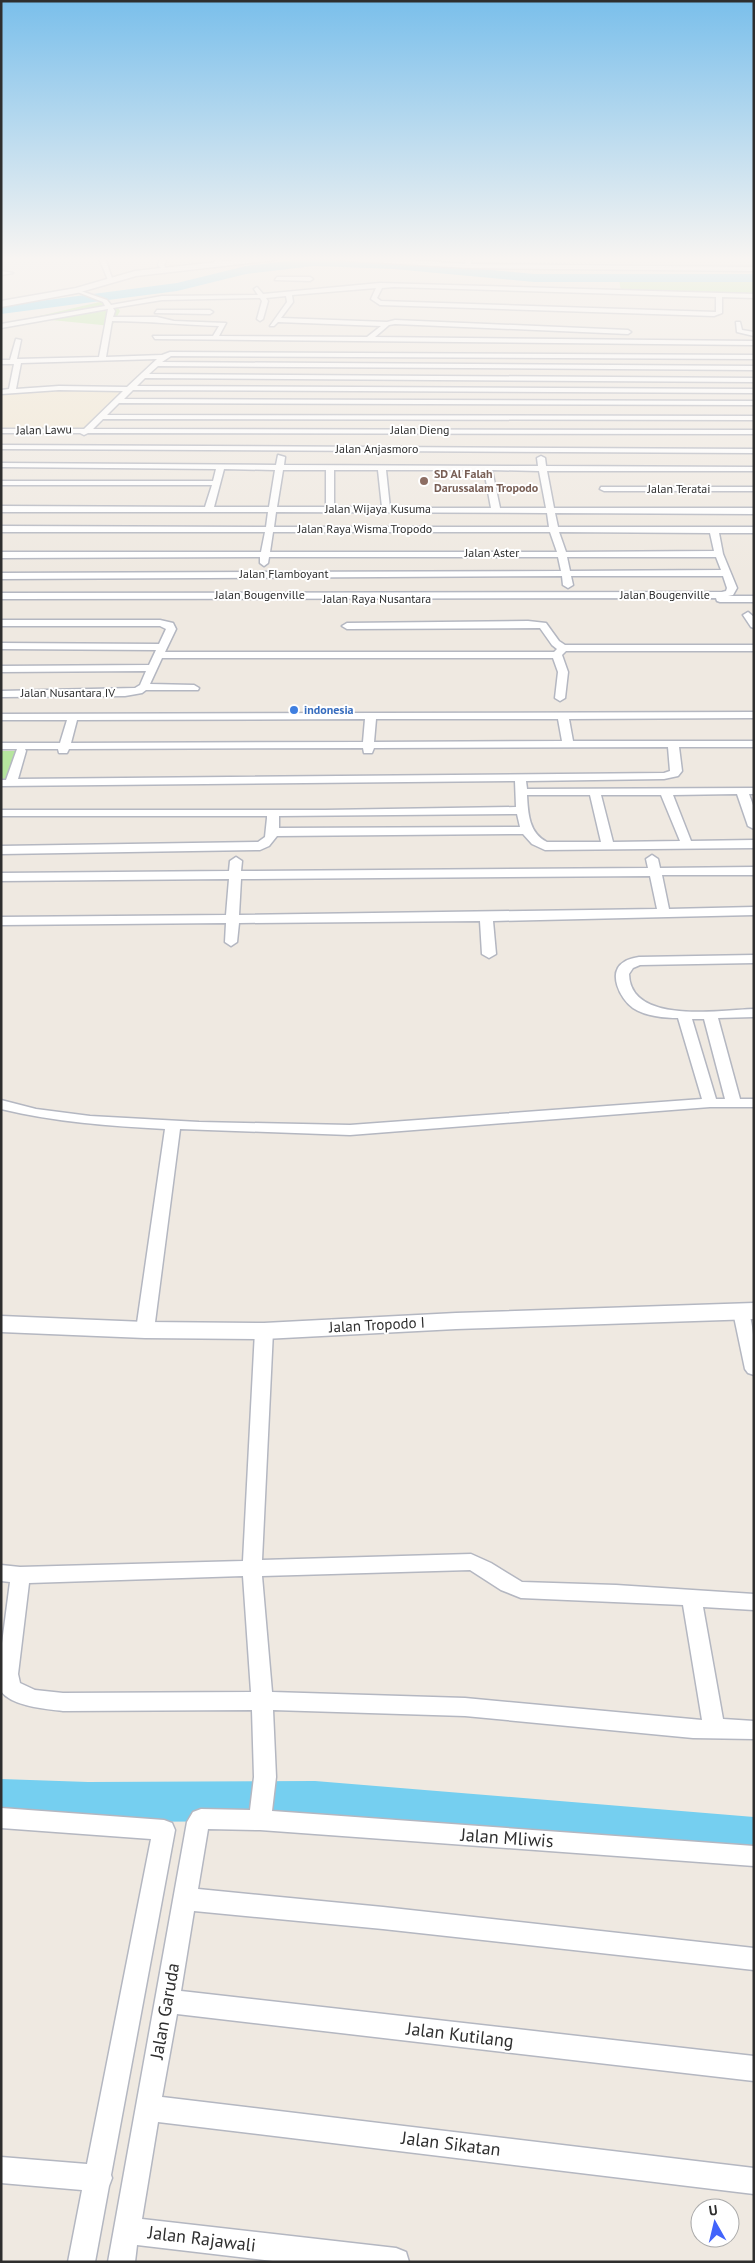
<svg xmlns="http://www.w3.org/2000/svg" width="755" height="2263" font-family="'PT Sans',sans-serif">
<rect width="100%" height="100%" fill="#efe9e1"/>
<path fill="#f0e6d1" d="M41,389L131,390L85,430L1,431V392Z"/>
<g fill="#b6e59e">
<path d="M619,278H754V296L621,292Z"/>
<path d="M104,301L116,305L120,311L112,326L31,318Z"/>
<path d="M1,751H21L11,783H1Z"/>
</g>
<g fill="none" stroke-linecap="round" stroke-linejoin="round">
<g fill="#75cff0" fill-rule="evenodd">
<path d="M314,258L394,261L534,274H754V282H534L394,269L314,266L246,274L177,291L1,314V306L177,283L246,266Z"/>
<path d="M1,1779L88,1782L315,1781L754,1817V1859L315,1821L88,1822L1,1819Z"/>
</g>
<g stroke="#b4b7c1" stroke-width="3">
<g id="street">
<path d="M99,258H105L113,281L108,280Z"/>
<path d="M161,258H167L164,265L167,270H163L158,265Z"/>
<path d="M217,258H223L217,265H213Z"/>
<path d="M466,258H472L470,267L465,266Z"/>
<path d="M1,271L13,273L1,275Z"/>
<path d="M277,277H310L313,279L310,281L275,280Z"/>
<path d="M380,283L754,294V298L722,297V313L714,316L380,305L371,299L376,288L292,295L293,302L281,318L387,322L395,320L628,330L631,332L628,334L395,324L389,325L375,337L754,341V345L155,339L153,336H213L219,326C183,325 148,321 112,321L106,357L162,355L170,352L754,355V359L171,356L162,362L754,366V370L158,366L149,374L754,378V382L145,378L137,386L754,389V393L133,390L124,399L754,401V405L119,403L107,415L754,416V420L103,419L93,429L754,430V434L88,433L84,435L80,433H1V429H84L123,391L59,390L1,394V390L9,389L14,364H1V360H10L16,339L21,340L17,359L99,357L108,309L1,328V324L105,306L103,302L75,291V289L107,300L111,305L162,296L258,295L254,289L257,287L263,294ZM394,287L716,297V312L381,301L377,298L382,288ZM286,296L287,302L270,326H274L278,322L381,326L367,337L219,336L226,323L174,321L157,317H113L115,311L113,308L162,300L260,298L262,301L257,319L260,321L263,319L268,301L266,298ZM157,359L127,387L59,386L16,389L21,363Z"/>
<path d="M157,310H210L213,312L210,314L155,313Z"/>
<path d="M736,322H740L742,330L754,332V336L737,332Z"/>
<path d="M1,445L754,449V453L1,449Z"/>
<path d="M278,455L285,457L284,465L538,466L537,458L541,456L545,458L546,466L754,467V471H547L554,508H754V514L555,513L558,527H754V533H719L723,554L737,588L733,595L728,596H754V602H720L717,601L716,598L1,599V593L722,592L726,591L727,588L723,576H571L573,585L568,588L563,585L562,576L1,579V573L561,571L558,557H269L268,563L264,566L260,563V557L1,558V552H261L265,532H1V526L266,527L268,512H1V506L205,507L212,485H1V481H213L216,469L1,467V463L276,465ZM224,469L275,470L269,507H214ZM283,470H326V507H277ZM334,470H378L382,507H334ZM386,470H484L491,508H390ZM492,470L539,471L546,508H500ZM276,512L547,513L549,527H274ZM273,532H550L557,552H270ZM559,532L710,533L714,551L566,552ZM567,557H716L721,570L570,571Z"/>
<path d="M601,487H754V491H604L600,489Z"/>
<path d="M748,612L754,617V628L751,627L743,615Z"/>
<path d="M1,620H160L173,623L176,629L165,652H554L557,649L552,645L540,628L347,629L342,626L347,623L528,621L546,623L559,641L565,645H754V651H566L562,655L568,672L565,698L560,701L555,698L558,672L553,658H162L150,684L194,685L199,688L198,690H146L142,693L125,696L1,697V691L135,688L140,685L146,671L1,672V666L149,665L156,650L1,649V643L159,644L166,629L160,626H1Z"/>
<path d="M754,712V718L569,719L573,741H754V747H679L682,771L678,776L664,779L526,781L527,789L754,788V794H749L754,808V829L748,826L737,794L673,795L691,841L754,840V848L545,850L532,844L523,834L277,836L269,846L260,850L1,854V846L258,842L265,837L267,818V816H1V810H325L516,807L515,781L1,786V780H6L17,749H1V743H60L67,720H1V714ZM365,719L363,742L71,743L77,720ZM376,719H558L562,741L374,742ZM668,747L670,771L664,773L18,779L26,751L25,749H58L59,753H67L69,749L363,748L364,753H372L374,748ZM527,795H590L601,842H547C529,833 528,814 527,795ZM601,795H661L680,841L613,842ZM517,814L520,827L279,828V816Z"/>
<path d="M652,855L658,859L660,868L754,867V875H662L669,909L754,907V915L493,921L496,954L489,958L482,954L480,921L239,923L237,942L231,946L225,942L226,923L1,925V917L226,915L229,879L1,881V873L229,871L230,861L236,857L242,861L241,871L648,868L646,859ZM650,876L657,909L239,915L241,879Z"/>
<path d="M754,955V963L640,965L633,968L629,974C630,1025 720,1010 754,1009V1017L718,1018L740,1099H754V1107H710L350,1135L180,1129L154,1330L151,1334L145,1336L139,1334L136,1330L165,1129C109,1126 55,1122 1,1109V1100L36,1109L90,1116L199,1122L350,1125L702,1099L678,1018C665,1018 645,1016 633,1008C620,999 607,972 624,962C628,959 634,958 639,957ZM692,1019H704L725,1099H716Z"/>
<path d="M741,1306L747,1308C755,1326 754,1354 754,1375L748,1373L745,1369L733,1312L735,1308Z"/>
<path d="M264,1325L270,1327L273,1331L262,1560L471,1554L491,1563L522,1582L616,1585L754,1594V1610L703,1607L723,1719L754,1721V1739L693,1738L465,1716L273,1710L276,1777L272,1811L754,1846V1866L260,1830L208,1829L198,1889L383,1907L754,1948V1970L383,1929L194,1911L181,1991L754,2056V2081L177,2014L162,2097L754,2168V2194L158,2122L142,2219L396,2248L406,2252L409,2262H281L137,2245L135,2262H108L187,1822L193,1812L201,1809L250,1810L254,1777L252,1710L63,1711C46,1709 11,1706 1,1691V1651L10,1582L1,1581V1565L20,1567L243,1561L255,1331L258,1327ZM470,1570L501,1590L521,1598L683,1605L702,1720L465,1698L272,1692L262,1576ZM243,1576L251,1692L63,1693L35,1690L20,1683L18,1674L29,1583Z"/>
<path d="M1,1808L164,1820L172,1823L175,1830L111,2175L112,2178L109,2186L95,2262H68L82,2190L1,2183V2157L87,2164L151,1839L1,1828Z"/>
</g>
</g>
<g stroke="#b4b7c1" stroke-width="3">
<g id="secondary">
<path d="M254,258H279L275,260L136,276L77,293L1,307V301L76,288L135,271Z"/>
<path d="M334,258H377L468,264L754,267V271L468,268L338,260Z"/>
<path d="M754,1303V1319L456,1329L264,1339L145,1338L1,1332V1316L145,1322L264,1323L456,1313Z"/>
</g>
</g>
<use href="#street" fill="#fff" fill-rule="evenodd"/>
<use href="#secondary" fill="#fff" fill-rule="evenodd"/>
</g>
<linearGradient id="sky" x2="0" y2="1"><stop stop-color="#7abfeb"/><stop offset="0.45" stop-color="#f8f5f2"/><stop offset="1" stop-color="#f8f5f2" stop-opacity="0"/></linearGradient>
<rect width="755" height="575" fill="url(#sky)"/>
<circle fill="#8d6e63" stroke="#fff" stroke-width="2" cx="424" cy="481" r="5"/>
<circle fill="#3f7fe0" stroke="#fff" stroke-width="2" cx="294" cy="710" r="5"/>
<g text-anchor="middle" stroke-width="4" stroke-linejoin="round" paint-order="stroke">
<g font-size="12" fill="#2e2e2e" stroke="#fff">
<text transform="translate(44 430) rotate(-1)" y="4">Jalan Lawu</text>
<text x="420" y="434">Jalan Dieng</text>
<text x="377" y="453">Jalan Anjasmoro</text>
<text x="679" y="493">Jalan Teratai</text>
<text x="378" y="513">Jalan Wijaya Kusuma</text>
<text x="365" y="533">Jalan Raya Wisma Tropodo</text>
<text x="492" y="557">Jalan Aster</text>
<text x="284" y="578">Jalan Flamboyant</text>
<text x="260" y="599">Jalan Bougenville</text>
<text x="665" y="599">Jalan Bougenville</text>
<text x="377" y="603">Jalan Raya Nusantara</text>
<text x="68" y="697">Jalan Nusantara IV</text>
</g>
<g font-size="12" font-weight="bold" fill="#785e54" stroke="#fff" text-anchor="start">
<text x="434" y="478">SD Al Falah<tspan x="434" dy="14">Darussalam Tropodo</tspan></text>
</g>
<g font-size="12" font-weight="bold" fill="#366cbe" stroke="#fff" text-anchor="start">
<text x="304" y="714">indonesia</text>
</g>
<g font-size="15" fill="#2e2e2e" stroke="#fff">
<text transform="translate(377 1325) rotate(-3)" y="5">Jalan Tropodo I</text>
</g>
<g font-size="18" fill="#2e2e2e" stroke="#fff">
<text transform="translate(507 1838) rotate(4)" y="6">Jalan Mliwis</text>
<text transform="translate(165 2011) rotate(-80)" y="6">Jalan Garuda</text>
<text transform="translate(460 2035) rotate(7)" y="6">Jalan Kutilang</text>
<text transform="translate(451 2144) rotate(7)" y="6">Jalan Sikatan</text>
<text transform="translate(202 2239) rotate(7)" y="6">Jalan Rajawali</text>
</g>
</g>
<rect width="755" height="2263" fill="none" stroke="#2e2e2e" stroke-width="5"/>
<g transform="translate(715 2223) rotate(352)"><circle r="24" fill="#ffffff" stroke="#ababab"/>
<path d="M0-4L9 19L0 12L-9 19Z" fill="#4264fb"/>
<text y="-8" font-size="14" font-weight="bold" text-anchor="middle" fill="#2e2e2e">U</text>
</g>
</svg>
